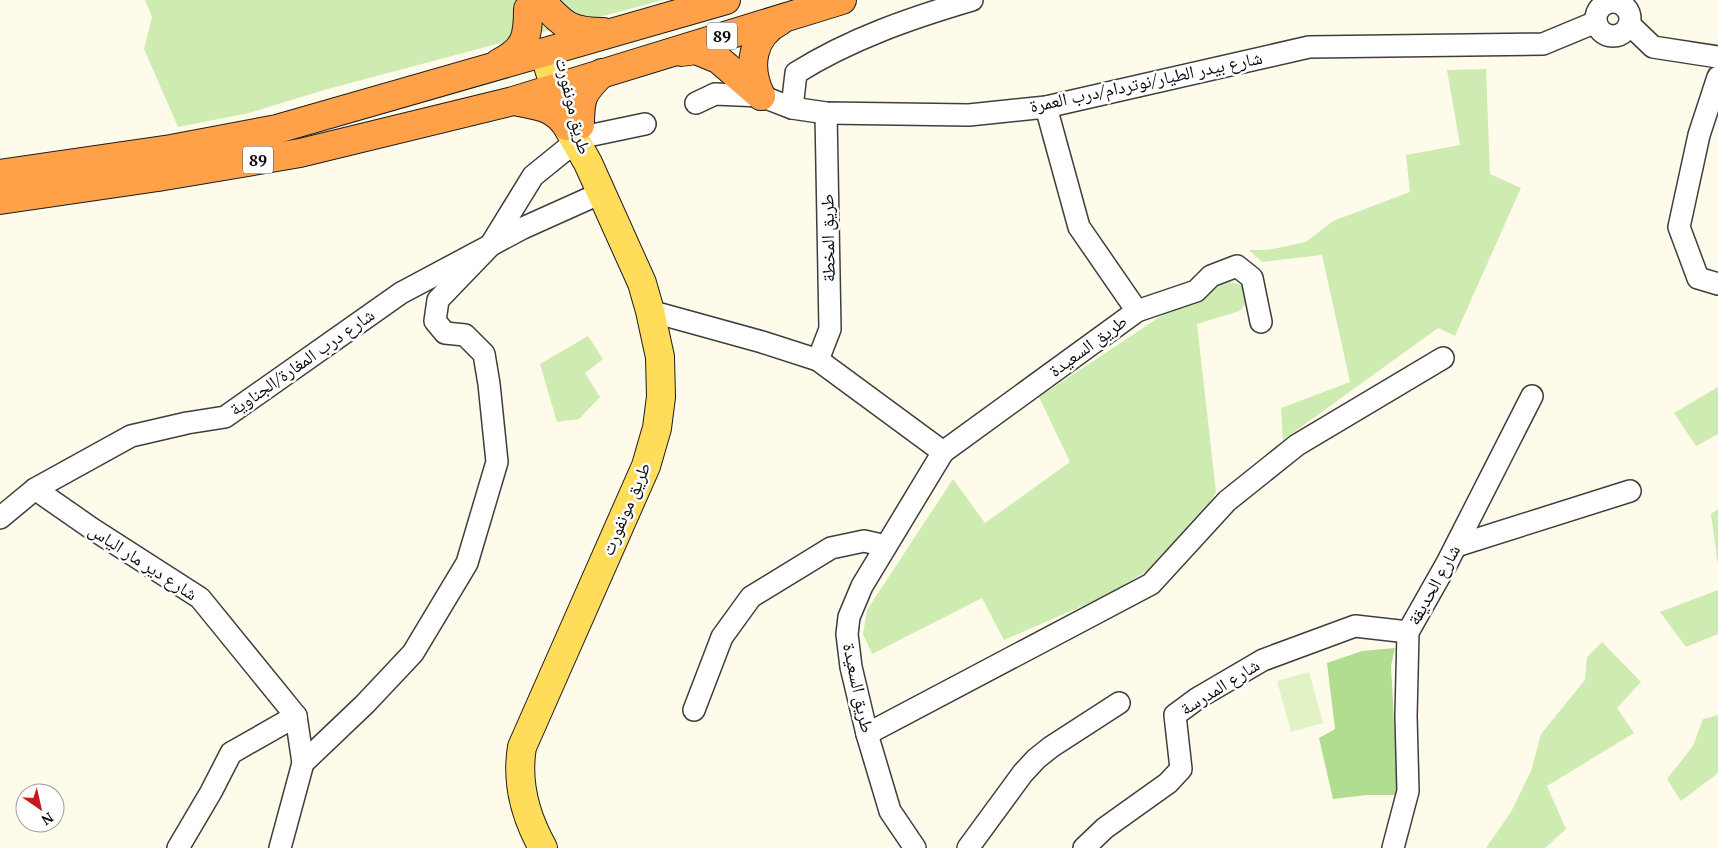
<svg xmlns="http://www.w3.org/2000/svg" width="1718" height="848" font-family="'PT Serif','Noto Naskh Arabic',serif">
<rect width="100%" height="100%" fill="#fffbea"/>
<g fill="#ceebb1">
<path d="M145,0H663L324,90L249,113L178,127L144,49L152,17Z"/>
<path d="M1486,69L1490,174L1521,188L1455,336L1438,328L1283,440L1281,408L1350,382L1322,255L1262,262L1249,250H1267L1306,242L1333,221L1410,192L1406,155L1460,145L1447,70Z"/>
<path d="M1230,282L1241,285L1248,300L1240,311L1197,324L1216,492L1193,531L1148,570L1110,594L1004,640L982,598L872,654L863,634L867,610L953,479L985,523L1070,462L1039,397L1161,316L1195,301L1213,289Z"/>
<path d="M588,336L603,359L585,373L600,397L579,419L557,422L540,364Z"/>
<path d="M1718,387V434L1696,446L1674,413Z"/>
<path d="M1718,509V566L1711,514Z"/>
<path d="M1718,590V634L1686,647L1660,612Z"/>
<path d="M1602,642L1641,682L1617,708L1634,733L1547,786L1566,829L1545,848H1486L1511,812L1531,771L1541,734L1585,680L1587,657Z"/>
<path d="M1718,715V773L1681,801L1667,779L1693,746L1703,719Z"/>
</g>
<path fill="#b0dd90" d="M1395,648L1391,666L1398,795H1367L1333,799L1319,738L1335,729L1327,663L1362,651Z"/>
<path fill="#e1f2c4" d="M1309,672L1323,723L1291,732L1277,681Z"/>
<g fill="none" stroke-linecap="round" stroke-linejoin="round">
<g stroke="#3e3e3e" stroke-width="24">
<g id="minor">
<circle cx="1613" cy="19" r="17"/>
<path d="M1630,25L1653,47L1718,57"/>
<path d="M1718,77L1699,135L1679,227L1698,278L1718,284"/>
<path d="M696,103L715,94L761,96L792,108L826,113L969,115L1046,107L1309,47L1543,44L1596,22"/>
<path d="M1046,107L1079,227L1137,311"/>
<path d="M792,108L796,73C850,39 911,18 972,0"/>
<path d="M583,137L645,124"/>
<path d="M650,311L762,342L818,360L943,452"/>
<path d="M818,360L830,329L826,113"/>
<path d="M35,489L91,528L200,598L296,716L303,763"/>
<path d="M0,518L35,489L131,436L187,423L225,417L401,293L523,228L601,193"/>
<path d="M1456,546L1630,491"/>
<path d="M694,710L722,637L751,597L831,548L864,541L886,546"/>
<path d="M867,734L1151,584L1227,501L1297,445L1443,358"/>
<path d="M178,848L211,792L231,753L296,716"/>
<path d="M280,848L303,763L365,704L413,653L467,563L497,462L489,384L484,354L465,335L445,333L435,321L438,300L490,246L533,176L575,142"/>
<path d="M915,848L890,811L867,734L851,667L847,634L849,617L862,586L943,452L1137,311L1196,291L1211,276L1237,266L1252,278L1261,322"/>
<path d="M968,848L1023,773L1036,759L1051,747L1119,703"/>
<path d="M1084,848L1105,828L1168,783L1181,769L1175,715L1198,698L1263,660L1355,626L1408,632"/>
<path d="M1393,848L1408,791L1406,716L1408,632L1447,563L1532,396"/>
</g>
</g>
<g stroke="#1c1c1c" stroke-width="30">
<path id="major" d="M543,848C525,816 516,783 522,747L646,466L657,428L661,397L660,357L650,311L642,283L588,163L567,126L544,53"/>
</g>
<g stroke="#1c1c1c" stroke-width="30">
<g id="highway">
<path d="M540,0C563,24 568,32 603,32"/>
<path d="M681,52L696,50L718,59L761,96"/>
<path d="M499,63C526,49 528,37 528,9"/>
<path d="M761,96C747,68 751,36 780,21"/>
<path d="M515,101C538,106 553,106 567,126"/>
<path d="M580,125C580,97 582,93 602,73"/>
<path d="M0,174L171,149L277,129L726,0"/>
<path d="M0,200L158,177L300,153L513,101L842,0"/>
</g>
</g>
<use href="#minor" stroke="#fff" stroke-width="21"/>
<use href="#major" stroke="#ffdc5a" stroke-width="28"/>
<use href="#highway" stroke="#fea149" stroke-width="28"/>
</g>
<g text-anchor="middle" stroke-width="5" stroke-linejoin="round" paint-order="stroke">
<g fill="#fff" stroke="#545454" stroke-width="1">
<rect x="707" y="22.5" width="30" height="27" rx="4"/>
<rect x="243" y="146.5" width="30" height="27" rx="4"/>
</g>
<g font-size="16" font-weight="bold" fill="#0b0b0b">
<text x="722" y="42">89</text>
<text x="258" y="166">89</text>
</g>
<g font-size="18" fill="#0b0b0b" stroke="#fff">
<text transform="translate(1146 82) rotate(-12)" y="6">شارع بيدر الطيار/نوتردام/درب العمرة</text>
<text transform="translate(573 106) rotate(76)" y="6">طريق مونفورت</text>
<text transform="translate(828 238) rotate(-91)" y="6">طريق المخطة</text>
<text transform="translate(1088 346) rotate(-36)" y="6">طريق السعيدة</text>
<text transform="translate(302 362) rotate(-35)" y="6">شارع درب المغارة/الجناوية</text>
<text transform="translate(626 509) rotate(-67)" y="6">طريق مونفورت</text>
<text transform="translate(143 562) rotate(33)" y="6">شارع دير مار الياس</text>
<text transform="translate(1434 585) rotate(-61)" y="6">شارع الحديقة</text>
<text transform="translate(1220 687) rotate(-32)" y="6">شارع المدرسة</text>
<text transform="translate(858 688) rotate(78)" y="6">طريق السعيدة</text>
</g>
</g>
<g transform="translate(40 808) rotate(146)"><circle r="24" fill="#ffffff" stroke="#9d9d9d"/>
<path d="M0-4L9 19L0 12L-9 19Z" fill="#c31b1e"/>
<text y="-8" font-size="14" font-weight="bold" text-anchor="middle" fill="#0b0b0b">N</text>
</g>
</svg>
